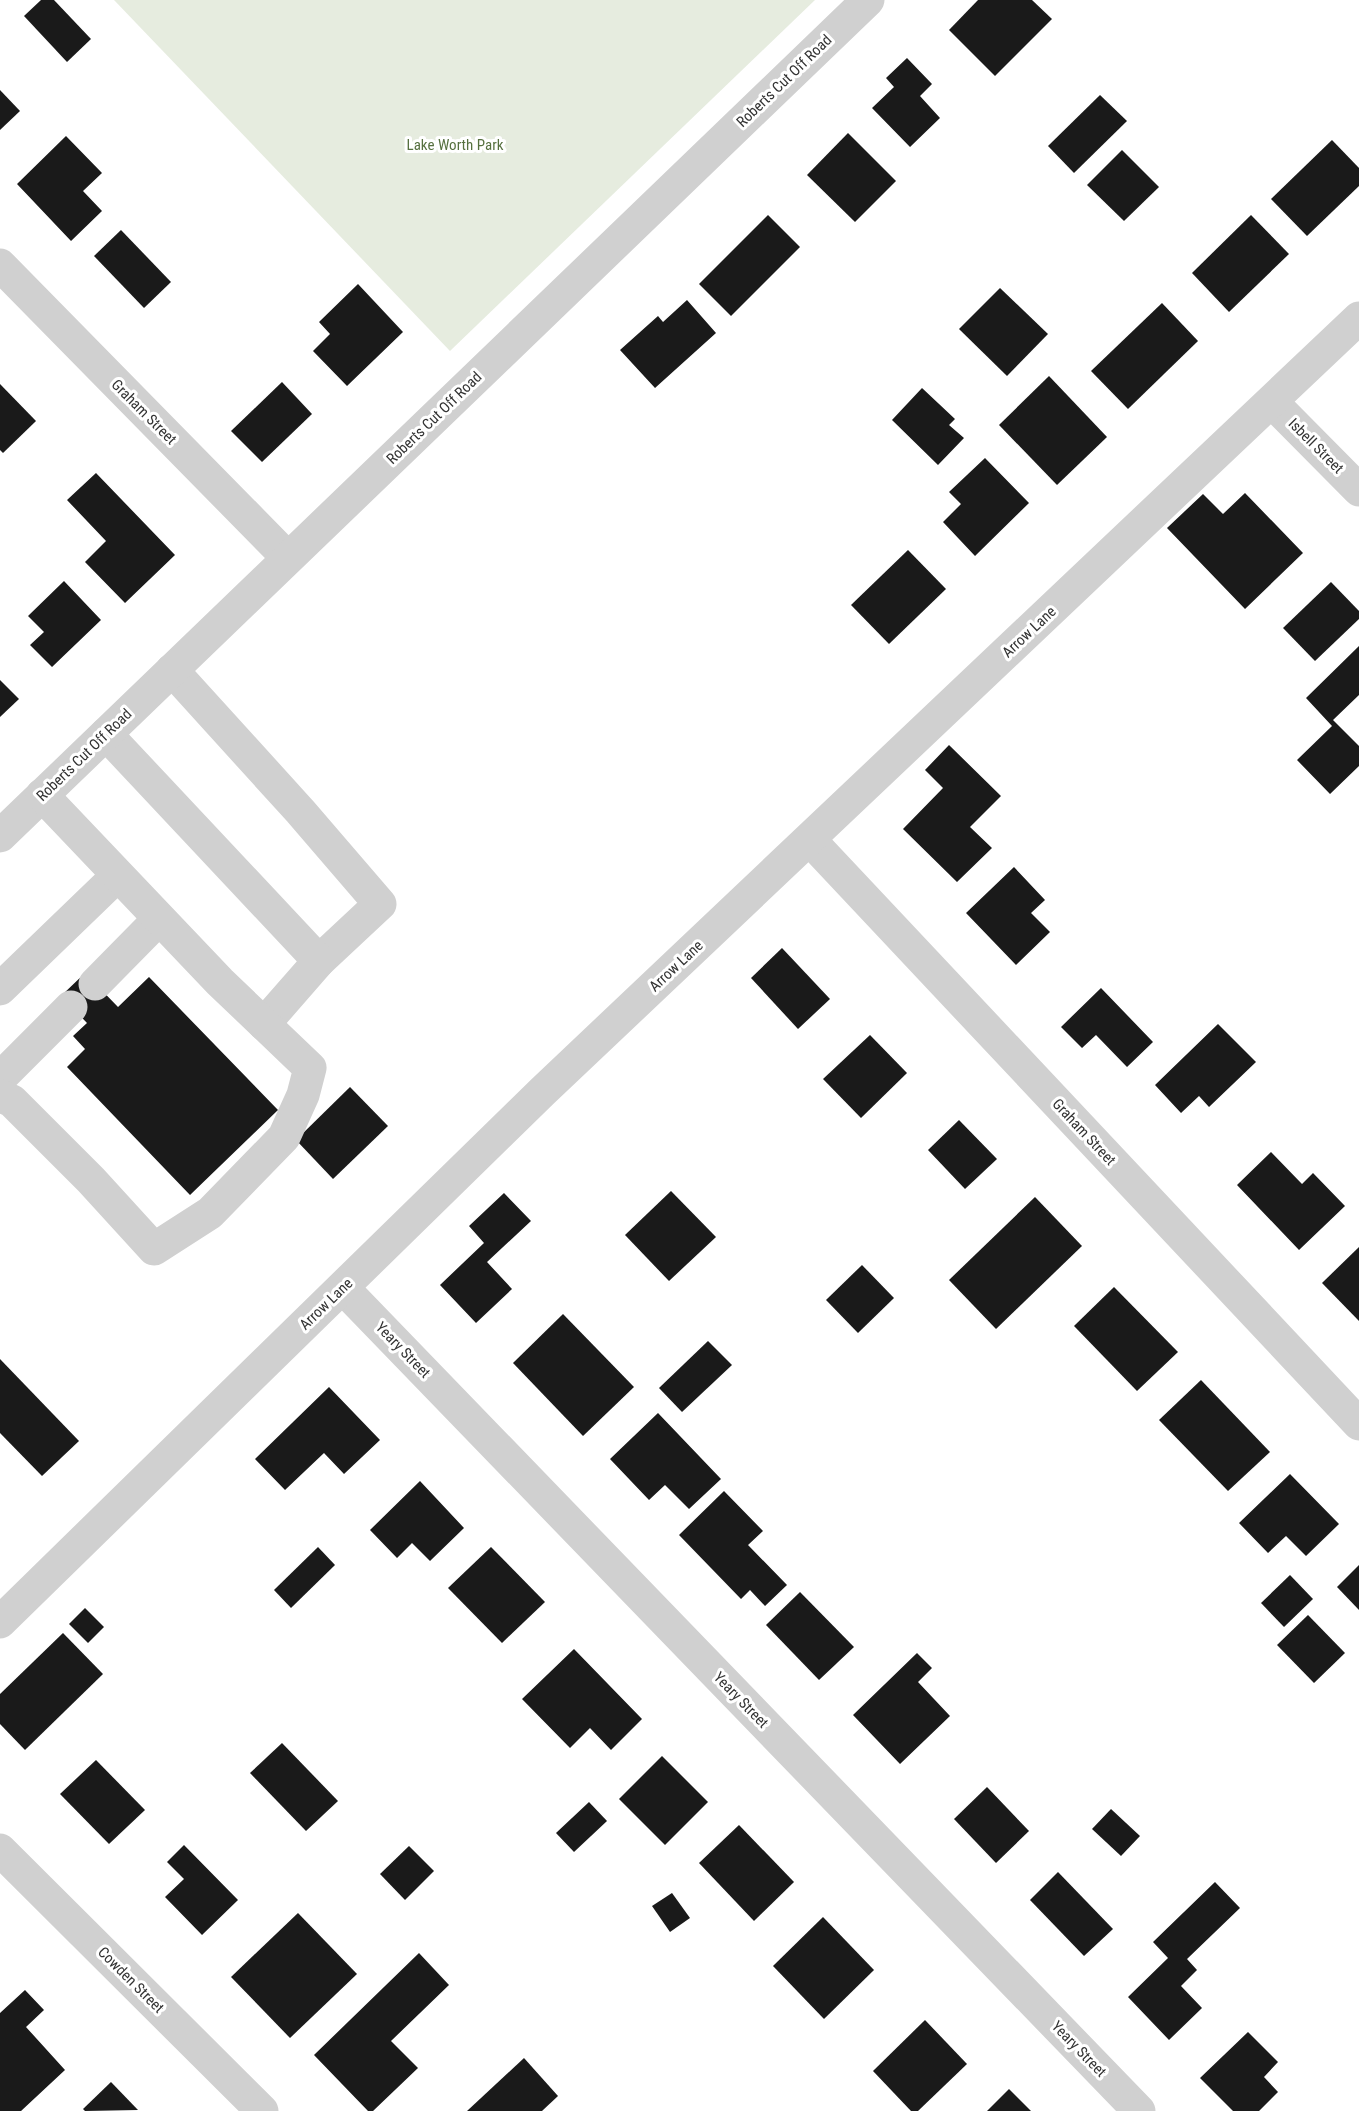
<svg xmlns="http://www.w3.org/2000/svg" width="1359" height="2111" font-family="'Roboto Condensed',sans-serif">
<rect width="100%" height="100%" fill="#fff"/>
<path fill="#e6ecdf" d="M114,0H815L450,351Z"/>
<g fill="#1a1a1a">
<path d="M41,0H54L91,39L67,62L24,16Z"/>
<path d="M978,0H1032L1052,19L995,76L949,30Z"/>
<path d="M907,58L932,84L920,96L940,118L910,147L872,108L894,87L886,78Z"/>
<path d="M0,90L20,111L0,130Z"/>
<path d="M1100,95L1127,121L1074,173L1048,146Z"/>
<path d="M848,133L896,181L855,222L807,175Z"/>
<path d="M66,136L102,173L83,191L102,211L71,241L17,184Z"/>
<path d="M1332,140L1359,168V186L1307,236L1271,199Z"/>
<path d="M1122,150L1159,187L1124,221L1087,185Z"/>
<path d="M768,215L800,247L731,316L699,284Z"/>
<path d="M1251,215L1289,254L1229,312L1192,273Z"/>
<path d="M121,230L171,282L144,308L94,256Z"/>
<path d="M358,284L403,332L347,386L313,351L330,334L319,322Z"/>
<path d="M1000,288L1048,334L1007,376L959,329Z"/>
<path d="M687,300L716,333L655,388L620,350L658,316L663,322Z"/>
<path d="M1162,303L1198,341L1128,409L1091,371Z"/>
<path d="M1049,376L1107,437L1057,485L999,425Z"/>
<path d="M282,382L312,414L262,462L231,431Z"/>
<path d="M0,384L36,421L3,453L0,450Z"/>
<path d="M922,388L955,419L949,425L964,438L938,465L892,420Z"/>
<path d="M985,458L1029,503L975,556L943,522L961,504L949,492Z"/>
<path d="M96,473L175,555L125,603L85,562L106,541L67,500Z"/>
<path d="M1245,493L1303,553L1245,609L1167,528L1203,494L1223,514Z"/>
<path d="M908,550L946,589L889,644L851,605Z"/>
<path d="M64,581L101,620L52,667L30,645L44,632L28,616Z"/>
<path d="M1331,582L1359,611V619L1315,661L1283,628Z"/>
<path d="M1359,646V695L1333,720L1359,746V766L1330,794L1297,760L1332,726L1306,698Z"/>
<path d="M0,680L19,699L0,717Z"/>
<path d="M949,745L1001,796L970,827L992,848L957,882L903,829L943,788L925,770Z"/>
<path d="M1014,867L1045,900L1031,913L1050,932L1016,965L966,913Z"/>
<path d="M782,948L830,999L798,1029L751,978Z"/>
<path d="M85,973L118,1007L149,977L278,1110L190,1195L67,1067L85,1049L73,1036L87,1023L61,996Z"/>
<path d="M1101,988L1153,1042L1127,1067L1096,1035L1082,1048L1061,1027Z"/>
<path d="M1218,1024L1256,1062L1209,1107L1199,1096L1181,1113L1155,1085Z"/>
<path d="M870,1035L907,1073L861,1118L823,1079Z"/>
<path d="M350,1087L388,1126L333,1179L296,1140Z"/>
<path d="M959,1120L997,1159L965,1189L928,1150Z"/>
<path d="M1271,1152L1302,1184L1313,1173L1345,1206L1299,1250L1237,1185Z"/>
<path d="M671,1191L716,1237L669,1281L625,1235Z"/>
<path d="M504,1193L531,1221L487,1262L512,1289L476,1323L440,1285L484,1243L469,1226Z"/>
<path d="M1035,1197L1082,1246L996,1329L949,1280Z"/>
<path d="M1359,1247V1321L1322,1283Z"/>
<path d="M862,1265L894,1298L858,1333L826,1300Z"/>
<path d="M1114,1287L1178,1352L1137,1391L1074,1326Z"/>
<path d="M563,1314L634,1387L583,1436L513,1363Z"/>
<path d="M708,1341L732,1365L682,1412L659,1388Z"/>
<path d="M0,1359L79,1441L42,1476L0,1433Z"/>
<path d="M1201,1380L1270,1452L1228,1491L1159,1420Z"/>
<path d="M329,1387L380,1440L344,1474L324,1453L285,1490L255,1459Z"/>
<path d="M658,1413L721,1479L689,1509L665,1485L649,1500L610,1459Z"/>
<path d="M1290,1474L1339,1524L1306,1556L1286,1536L1268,1553L1239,1523Z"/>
<path d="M420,1481L464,1528L430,1561L412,1543L397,1558L370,1530Z"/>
<path d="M724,1491L763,1531L748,1545L787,1585L765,1606L750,1590L741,1599L679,1535Z"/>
<path d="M318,1547L335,1565L291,1608L274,1590Z"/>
<path d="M491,1547L545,1602L502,1643L448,1588Z"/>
<path d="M1359,1565V1610L1337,1587Z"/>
<path d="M1290,1575L1313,1599L1284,1627L1261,1603Z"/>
<path d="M800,1592L854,1647L819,1680L766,1625Z"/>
<path d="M85,1608L104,1627L88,1643L69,1624Z"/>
<path d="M1308,1615L1345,1653L1314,1683L1277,1645Z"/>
<path d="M63,1633L103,1674L25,1750L0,1724V1694Z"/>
<path d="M574,1649L642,1719L611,1750L590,1728L570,1748L522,1699Z"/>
<path d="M917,1653L932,1668L918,1682L950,1716L900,1764L853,1715Z"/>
<path d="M282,1743L338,1801L306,1831L250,1773Z"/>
<path d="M662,1756L708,1802L665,1845L619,1799Z"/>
<path d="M96,1760L145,1810L109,1844L60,1794Z"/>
<path d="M987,1787L1029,1831L996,1863L954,1819Z"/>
<path d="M589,1802L607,1821L574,1852L556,1833Z"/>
<path d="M1111,1809L1140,1836L1121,1856L1092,1829Z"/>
<path d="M739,1825L794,1882L754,1921L699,1863Z"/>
<path d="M184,1845L238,1900L202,1935L165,1897L184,1879L167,1862Z"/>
<path d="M409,1846L434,1871L405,1900L380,1874Z"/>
<path d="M1058,1872L1113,1929L1084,1956L1030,1900Z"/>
<path d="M1215,1882L1240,1908L1187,1959L1197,1970L1181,1986L1202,2008L1169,2040L1128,1997L1168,1958L1153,1942Z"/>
<path d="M672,1893L690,1918L670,1932L652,1906Z"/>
<path d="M298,1913L357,1974L290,2038L231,1977Z"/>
<path d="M823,1917L874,1970L824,2019L773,1966Z"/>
<path d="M419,1953L449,1985L391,2041L418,2068L373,2111H368L314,2055Z"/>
<path d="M25,1990L44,2010L26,2027L65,2070L21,2111H0V2013Z"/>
<path d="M925,2020L967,2064L918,2111H911L873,2071Z"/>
<path d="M1248,2032L1278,2062L1264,2077L1278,2092L1259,2111H1233L1200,2078Z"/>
<path d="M524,2058L558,2096L542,2111H467Z"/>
<path d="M111,2082L138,2110L85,2111L83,2109Z"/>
<path d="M1009,2089L1031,2111H987Z"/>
</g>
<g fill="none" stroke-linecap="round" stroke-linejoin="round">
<g stroke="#d0d0d0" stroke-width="33">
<path d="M0,265L288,558"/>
<path d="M1272,402L1359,490"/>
<path d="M172,670L300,811L380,904L319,961"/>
<path d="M106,734L319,961L264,1024"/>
<path d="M0,836L868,0"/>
<path d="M810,840L1359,1424"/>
<path d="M95,984L159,919"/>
<path d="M0,989L117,876"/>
<path d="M0,1078L71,1007"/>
<path d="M0,1096L12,1101L91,1180L154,1249L210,1213L284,1137L303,1095L310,1068L220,982L42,795"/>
<path d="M343,1288L1139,2111"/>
<path d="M0,1622L542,1092L1359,318"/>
<path d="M0,1850L262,2111"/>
</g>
</g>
<g text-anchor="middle" stroke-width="6" stroke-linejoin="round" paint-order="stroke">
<g font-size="15" fill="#333" stroke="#fff">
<text transform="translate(784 81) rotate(-44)" y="5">Roberts Cut Off Road</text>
<text transform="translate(144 412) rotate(45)" y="5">Graham Street</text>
<text transform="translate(434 418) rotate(-44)" y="5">Roberts Cut Off Road</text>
<text transform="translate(1316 446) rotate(45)" y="5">Isbell Street</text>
<text transform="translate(1029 632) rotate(-43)" y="5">Arrow Lane</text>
<text transform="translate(84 755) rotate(-44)" y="5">Roberts Cut Off Road</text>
<text transform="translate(676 966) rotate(-43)" y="5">Arrow Lane</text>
<text transform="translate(1084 1132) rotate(47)" y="5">Graham Street</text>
<text transform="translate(326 1304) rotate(-44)" y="5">Arrow Lane</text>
<text transform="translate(403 1350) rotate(46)" y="5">Yeary Street</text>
<text transform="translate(741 1700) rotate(46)" y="5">Yeary Street</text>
<text transform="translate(131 1980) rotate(45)" y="5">Cowden Street</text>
<text transform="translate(1079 2049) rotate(46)" y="5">Yeary Street</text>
</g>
<g font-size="15" fill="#56703f" stroke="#fff">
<text x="455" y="150">Lake Worth Park</text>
</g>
</g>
</svg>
